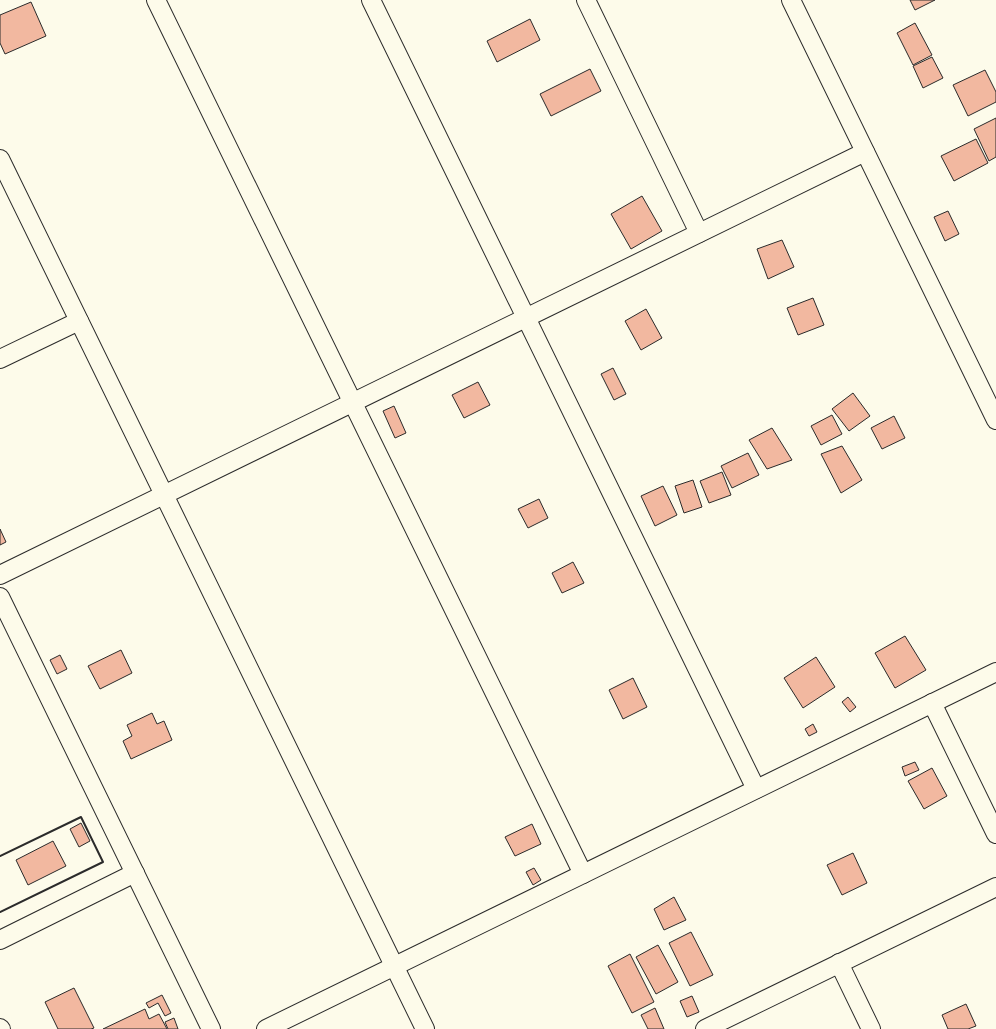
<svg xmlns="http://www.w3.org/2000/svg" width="996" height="1029" font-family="'Fira Sans Condensed',sans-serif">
<rect width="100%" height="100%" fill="#fdfbea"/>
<g fill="#f2b8a0" stroke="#2b2b2b">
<path d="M910,0H935L915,10Z"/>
<path d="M31,2L46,36L5,54L0,43V15Z"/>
<path d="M530,19L540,40L497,62L487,41Z"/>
<path d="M915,23L932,55L913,65L897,33Z"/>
<path d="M932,57L943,78L923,88L913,66Z"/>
<path d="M590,69L601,91L551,116L540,94Z"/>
<path d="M985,70L996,92V102L968,116L953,85Z"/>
<path d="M996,118V157L989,161L974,129Z"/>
<path d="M976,139L988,163L954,181L941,156Z"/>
<path d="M642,196L662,231L631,249L611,214Z"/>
<path d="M948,211L959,234L945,241L934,217Z"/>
<path d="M782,240L794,267L768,279L757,249Z"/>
<path d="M813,298L824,325L798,335L787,308Z"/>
<path d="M646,309L662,338L641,350L625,321Z"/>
<path d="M613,368L626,394L614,400L601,374Z"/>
<path d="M478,382L490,405L464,418L452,395Z"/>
<path d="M853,393L870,416L849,431L832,409Z"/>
<path d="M394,406L406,433L395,438L383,411Z"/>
<path d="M832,415L842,434L821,445L811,426Z"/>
<path d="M894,416L905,438L882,449L871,428Z"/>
<path d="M772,428L792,460L767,469L749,440Z"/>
<path d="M842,446L862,480L841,493L821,454Z"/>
<path d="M748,453L759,475L732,488L721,466Z"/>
<path d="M722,472L731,495L709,503L700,481Z"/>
<path d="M693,480L702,507L684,513L675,486Z"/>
<path d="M663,486L677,515L655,526L641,496Z"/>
<path d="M539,499L548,518L528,528L518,509Z"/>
<path d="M0,529L6,542L0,545Z"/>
<path d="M573,562L584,583L562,593L552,573Z"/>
<path d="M905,636L926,670L895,688L875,653Z"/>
<path d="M121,650L132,673L100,689L88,666Z"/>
<path d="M60,655L67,669L57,674L50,660Z"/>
<path d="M816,657L835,687L803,708L784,678Z"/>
<path d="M633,678L647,707L623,719L609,690Z"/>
<path d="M848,697L856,707L850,712L842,702Z"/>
<path d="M152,713L157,724L164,721L172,740L131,759L123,741L132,736L127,725Z"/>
<path d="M813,724L817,732L809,736L805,729Z"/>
<path d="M915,762L919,770L905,776L902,767Z"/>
<path d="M932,768L947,796L924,809L908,781Z"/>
<path d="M81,823L90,841L79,847L70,829Z"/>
<path d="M532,824L541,844L515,856L505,837Z"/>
<path d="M53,841L66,866L28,885L16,860Z"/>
<path d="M853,853L867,883L842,895L827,865Z"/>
<path d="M534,868L541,880L533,885L526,872Z"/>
<path d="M674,897L686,920L664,930L654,909Z"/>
<path d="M691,932L713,975L690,986L669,943Z"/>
<path d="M658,945L678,982L656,994L636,957Z"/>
<path d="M630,954L654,1002L632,1013L608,966Z"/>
<path d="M74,988L94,1028L91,1029H58L45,1002Z"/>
<path d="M162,995L171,1013L165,1016L158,1003L149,1008L146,1003Z"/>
<path d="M692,996L699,1012L687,1017L680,1001Z"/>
<path d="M966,1004L976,1026L968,1029H948L942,1015Z"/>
<path d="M655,1008L664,1029H648L641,1015Z"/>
<path d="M145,1009L149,1019L159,1014L167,1029H103Z"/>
<path d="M174,1018L178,1029H168L165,1022Z"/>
</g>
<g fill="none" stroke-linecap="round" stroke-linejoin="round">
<g stroke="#2b2b2b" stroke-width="20">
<g id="minor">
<path d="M156,0L583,874"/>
<path d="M371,0L756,789"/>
<path d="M586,0L699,233"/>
<path d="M791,0L996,420"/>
<path d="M0,159L425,1029"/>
<path d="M0,359L79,321"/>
<path d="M0,575L865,152"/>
<path d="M0,597L211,1029"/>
<path d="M932,703L996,834"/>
<path d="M0,940L135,873"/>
<path d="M839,963L871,1029"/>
<path d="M0,1028L1,1029"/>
<path d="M266,1029L996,672"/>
<path d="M705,1029L996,887"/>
</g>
</g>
<use href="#minor" stroke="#fdfbea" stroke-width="18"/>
<path stroke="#2b2b2b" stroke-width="2" d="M0,856L81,817L103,862L0,912"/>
</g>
</svg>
